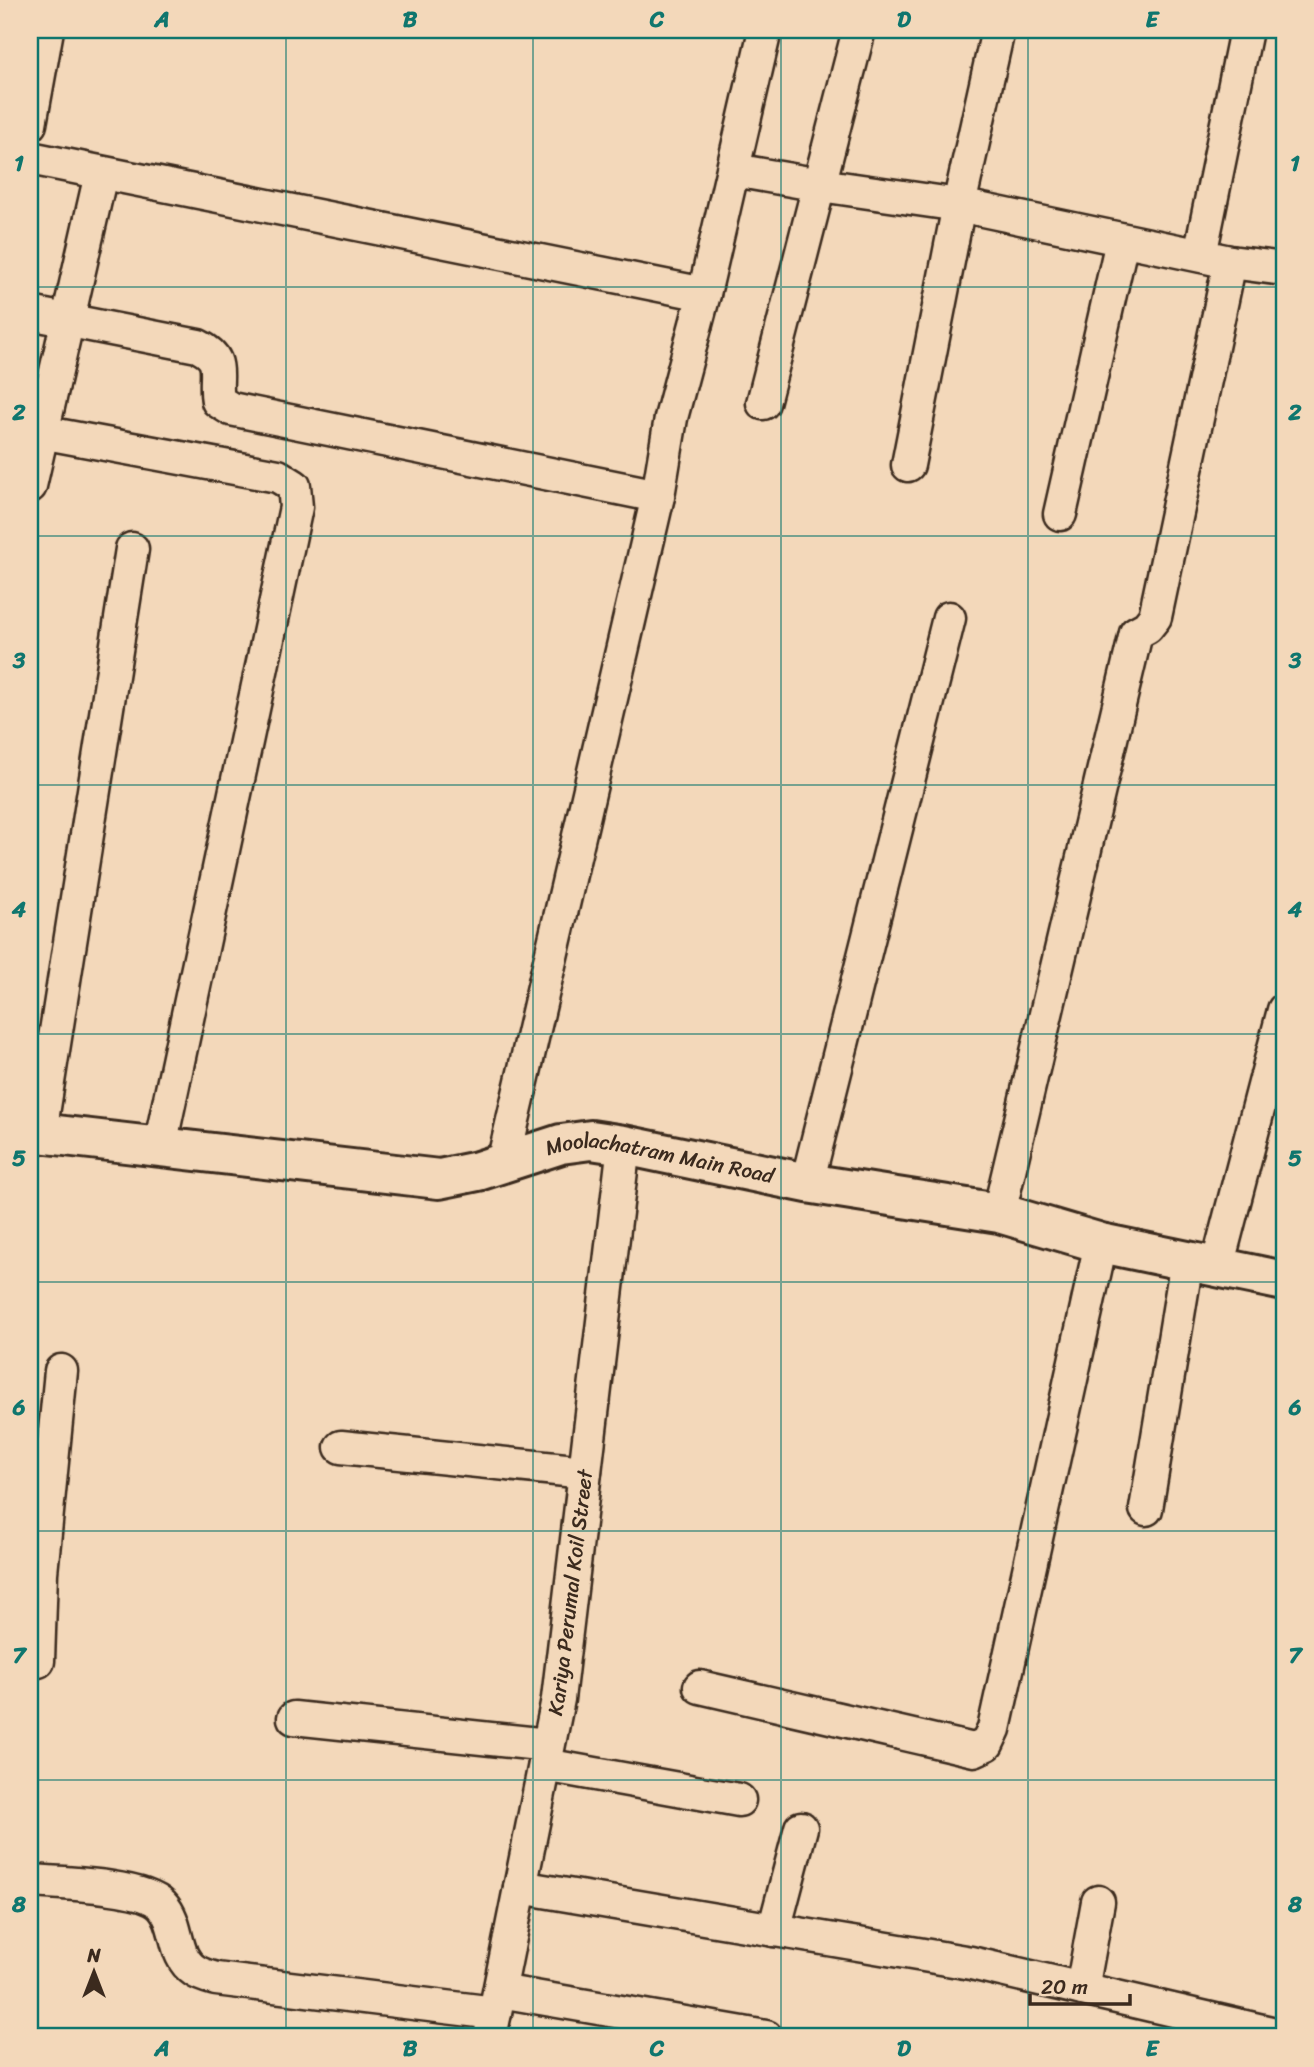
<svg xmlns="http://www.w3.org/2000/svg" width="1314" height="2067" font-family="Sriracha,sans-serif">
<rect width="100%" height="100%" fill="#f3d8ba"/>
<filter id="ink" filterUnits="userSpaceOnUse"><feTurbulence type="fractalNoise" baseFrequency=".0143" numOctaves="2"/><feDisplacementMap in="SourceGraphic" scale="14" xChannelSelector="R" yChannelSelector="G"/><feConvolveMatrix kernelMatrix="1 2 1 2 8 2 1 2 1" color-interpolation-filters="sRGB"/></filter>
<g filter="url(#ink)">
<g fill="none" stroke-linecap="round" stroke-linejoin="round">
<g stroke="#3b2a1e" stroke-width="37">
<g id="minor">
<path d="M30,124L47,30"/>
<path d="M30,158L704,294"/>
<path d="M734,170L820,185L959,205L1230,262L1284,269"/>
<path d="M1200,255L1246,30"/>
<path d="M30,313L198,346C227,360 213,375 218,401L231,409L658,496"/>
<path d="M763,403L859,30"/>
<path d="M30,430L278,476L294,486L296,507L160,1146"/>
<path d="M908,465L959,205L998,30"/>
<path d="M30,486L101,174"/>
<path d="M1060,514L1122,241"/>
<path d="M40,1133L132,549"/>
<path d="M503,1163L658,496L671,418L704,294L763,39V30"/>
<path d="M807,1183L949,618"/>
<path d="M999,1213L1136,633L1147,627L1155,617L1230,262"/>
<path d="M1217,1267L1284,1010"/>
<path d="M341,1447L585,1472"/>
<path d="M1146,1509L1187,1261"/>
<path d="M38,1661L41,1573L61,1371"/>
<path d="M700,1687L974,1750L987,1744L994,1729L1101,1243"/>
<path d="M294,1718L548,1745"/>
<path d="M545,1765L739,1800"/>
<path d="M30,1881C59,1883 143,1885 162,1905C180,1924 172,1956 195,1971C201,1975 209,1977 216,1979L495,2013"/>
<path d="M520,1887L971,1963L1284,2036"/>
<path d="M774,1930L801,1828"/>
<path d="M1082,1989L1098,1902"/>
<path d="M500,1991L766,2037"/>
<path id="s1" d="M490,2037L558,1699L624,1145"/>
</g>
</g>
<g stroke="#3b2a1e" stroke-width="44">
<g id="tertiary">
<path id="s2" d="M30,1132L439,1179L478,1171L561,1144L591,1140L624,1145L807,1183L999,1213L1101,1243L1284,1281"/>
</g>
</g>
<use href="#minor" stroke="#f3d8ba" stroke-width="32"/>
<use href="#tertiary" stroke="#f3d8ba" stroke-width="38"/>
</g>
</g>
<path fill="none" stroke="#0f766e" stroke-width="2" stroke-opacity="0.55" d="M286,30V2037M533,30V2037M781,30V2037M1028,30V2037M30,287H1284M30,536H1284M30,785H1284M30,1034H1284M30,1282H1284M30,1531H1284M30,1780H1284"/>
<g text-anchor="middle" stroke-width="5" stroke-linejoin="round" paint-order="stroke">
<g font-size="21" fill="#3b2a1e" stroke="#f3d8ba">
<text dy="7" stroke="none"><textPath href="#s2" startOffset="639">Moolachatram Main Road</textPath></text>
<text dy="7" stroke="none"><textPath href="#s1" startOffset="452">Kariya Perumal Koil Street</textPath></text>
</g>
</g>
<rect width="1314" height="2067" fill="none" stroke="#f3d8ba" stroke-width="77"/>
<g transform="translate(94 1972)" stroke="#f3d8ba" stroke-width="5" paint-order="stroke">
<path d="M0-5L12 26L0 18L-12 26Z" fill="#3b2a1e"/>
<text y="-10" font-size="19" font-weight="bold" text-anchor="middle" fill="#3b2a1e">N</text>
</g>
<path d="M1030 1994v10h100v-10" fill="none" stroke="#3b2a1e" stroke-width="3.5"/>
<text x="1041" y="1994" font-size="21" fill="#3b2a1e" stroke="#f3d8ba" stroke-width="5" paint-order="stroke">20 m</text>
<rect x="38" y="38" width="1238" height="1990" fill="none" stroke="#0f766e" stroke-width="2.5"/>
<g font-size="23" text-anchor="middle" font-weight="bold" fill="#0f766e">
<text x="162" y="27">A</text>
<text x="410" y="27">B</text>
<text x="657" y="27">C</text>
<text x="904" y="27">D</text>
<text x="1152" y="27">E</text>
<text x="19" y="171">1</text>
<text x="1295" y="171">1</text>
<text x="19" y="420">2</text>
<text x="1295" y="420">2</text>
<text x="19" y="668">3</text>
<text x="1295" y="668">3</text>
<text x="19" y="917">4</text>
<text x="1295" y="917">4</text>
<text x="19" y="1166">5</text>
<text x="1295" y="1166">5</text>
<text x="19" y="1415">6</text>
<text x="1295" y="1415">6</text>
<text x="19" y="1663">7</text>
<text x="1295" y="1663">7</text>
<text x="19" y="1912">8</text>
<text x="1295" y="1912">8</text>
<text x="162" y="2056">A</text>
<text x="410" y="2056">B</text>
<text x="657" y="2056">C</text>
<text x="904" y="2056">D</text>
<text x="1152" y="2056">E</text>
</g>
</svg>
